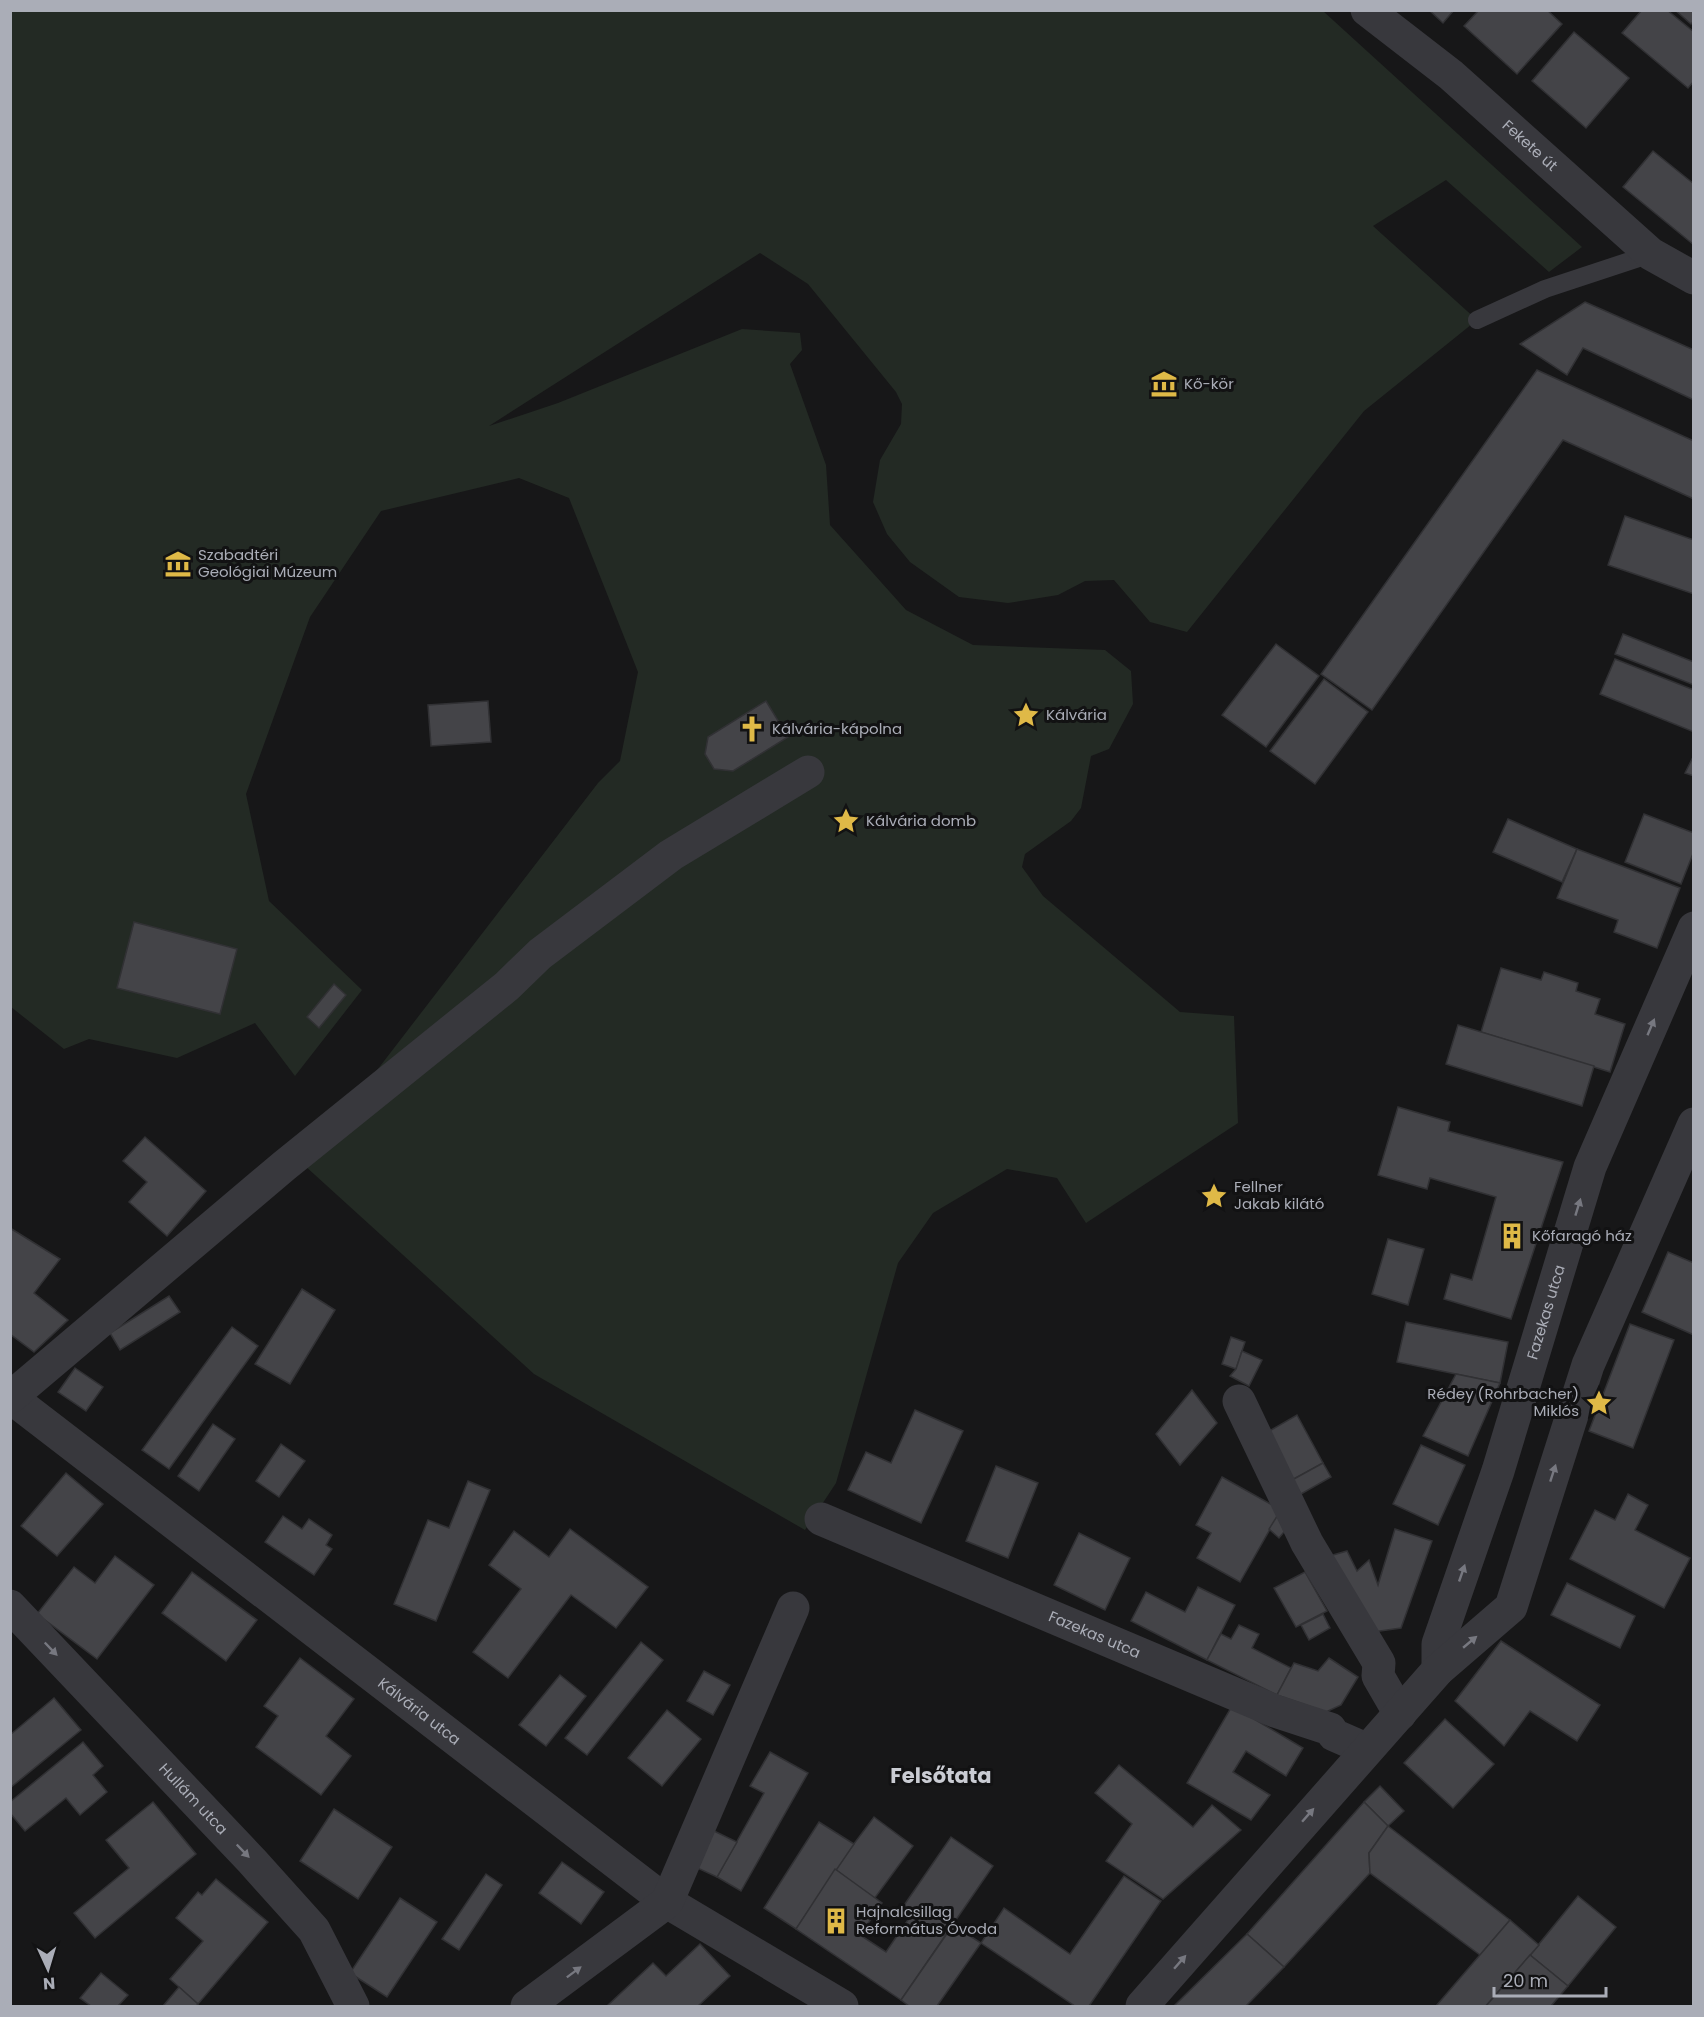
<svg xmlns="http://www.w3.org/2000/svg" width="1704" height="2017" font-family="Poppins,sans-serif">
<rect width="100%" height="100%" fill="#171718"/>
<path fill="#232a24" d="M10,11H1323L1582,247L1549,272L1446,180L1373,226L1477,320L1364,411L1187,632L1150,622L1114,580L1085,581L1058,595L1008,603L959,597L910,562L887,534L873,502L880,460L901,424L902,404L896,392L808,284L760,253L489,426L558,403L742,329L800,333L802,350L790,364L826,465L830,525L906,610L973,645L1105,650L1131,671L1133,704L1109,749L1091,756L1081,808L1071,821L1025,854L1022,867L1043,896L1180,1012L1234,1016L1238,1123L1086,1223L1057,1178L1007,1169L933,1213L898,1263L836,1483L805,1530L534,1374L304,1165L598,783L620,761L638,672L569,498L519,478L381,511L310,617L246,794L269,901L362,990L295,1076L255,1023L177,1058L89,1039L64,1049L11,1007Z"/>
<g fill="#444448" stroke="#313134" stroke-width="1.5">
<path d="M1429,10H1454L1443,23Z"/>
<path d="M1479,10H1547L1562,24L1517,74L1464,26Z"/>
<path d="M1642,10H1667L1694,32V81L1688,88L1622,33Z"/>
<path d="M1675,10H1694V21L1691,24Z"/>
<path d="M1574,32L1629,78L1586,128L1532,81Z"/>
<path d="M1653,151L1694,184V245L1623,187Z"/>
<path d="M1585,302L1694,350V400L1583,348L1567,375L1520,344Z"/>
<path d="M1537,370L1694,441V499L1563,440L1372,710L1321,674Z"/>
<path d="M1625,516L1694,540V594L1608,565Z"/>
<path d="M1623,634L1694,662V685L1615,654Z"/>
<path d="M1276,644L1319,676L1266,747L1222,715Z"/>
<path d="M1615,659L1694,690V732L1600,694Z"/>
<path d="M1324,679L1368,712L1315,784L1270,751Z"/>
<path d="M488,701L491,742L431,746L428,705Z"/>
<path d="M766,701L788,737L733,771L714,769L705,754L708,737Z"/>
<path d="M1694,755V776L1685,773Z"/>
<path d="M1644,814L1694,833V851L1681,884L1625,862Z"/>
<path d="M1508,819L1577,849L1562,882L1493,852Z"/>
<path d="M1577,849L1680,888L1657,948L1614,932L1618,920L1557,898Z"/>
<path d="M134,922L237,949L220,1014L117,988Z"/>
<path d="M1501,968L1541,980L1544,972L1578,983L1576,991L1600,999L1595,1014L1625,1024L1610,1072L1481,1032Z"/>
<path d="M334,984L346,995L319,1028L307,1017Z"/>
<path d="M1458,1025L1594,1066L1582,1106L1446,1064Z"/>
<path d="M1398,1107L1450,1122L1448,1131L1563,1162L1511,1319L1444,1299L1451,1274L1472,1280L1496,1197L1430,1178L1427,1189L1378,1175Z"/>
<path d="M145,1137L206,1191L167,1236L129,1202L147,1182L123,1161Z"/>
<path d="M10,1228L60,1259L34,1293L68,1320L34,1352L10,1334Z"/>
<path d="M1388,1239L1424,1249L1408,1305L1372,1294Z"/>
<path d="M1668,1252L1694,1263V1335L1642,1312Z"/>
<path d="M302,1289L335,1310L290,1384L255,1364Z"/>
<path d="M169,1296L180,1312L120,1350L110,1333Z"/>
<path d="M1406,1322L1508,1342L1500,1383L1397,1362Z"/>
<path d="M1630,1324L1674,1340L1633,1448L1589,1431Z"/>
<path d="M232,1327L258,1346L169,1469L142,1450Z"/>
<path d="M1231,1337L1245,1342L1236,1369L1222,1364Z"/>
<path d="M1242,1351L1262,1360L1249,1386L1230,1376L1236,1369Z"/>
<path d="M75,1368L103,1387L86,1411L58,1392Z"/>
<path d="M1456,1374L1500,1383L1468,1456L1423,1436Z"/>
<path d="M1192,1390L1217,1423L1180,1465L1156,1434Z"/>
<path d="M915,1410L963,1431L921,1523L848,1490L866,1452L891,1463Z"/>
<path d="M1297,1415L1323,1463L1292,1480L1266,1433Z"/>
<path d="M213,1424L235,1439L199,1491L178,1476Z"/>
<path d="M281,1444L305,1461L279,1497L256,1481Z"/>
<path d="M1421,1445L1465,1465L1438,1525L1393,1504Z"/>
<path d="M1323,1463L1331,1477L1301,1494L1292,1480Z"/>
<path d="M996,1466L1038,1483L1008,1558L966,1541Z"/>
<path d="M66,1473L103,1504L57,1556L21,1526Z"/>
<path d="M1222,1477L1281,1510L1240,1582L1197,1558L1211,1533L1196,1525Z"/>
<path d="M468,1481L490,1490L436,1621L394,1604L428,1520L449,1528Z"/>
<path d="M1628,1494L1648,1505L1635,1530L1690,1558L1664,1608L1570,1559L1595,1510L1615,1520Z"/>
<path d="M1281,1510L1293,1521L1279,1538L1269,1529Z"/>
<path d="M283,1516L302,1529L309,1519L332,1535L326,1545L332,1549L314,1575L265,1542Z"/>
<path d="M570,1529L648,1587L616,1628L571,1595L508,1678L473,1652L521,1589L489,1565L514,1531L549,1557Z"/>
<path d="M1395,1529L1432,1541L1401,1628L1366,1633L1326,1557L1347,1551L1357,1571L1369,1560L1378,1585Z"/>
<path d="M1079,1533L1130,1558L1105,1610L1054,1585Z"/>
<path d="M115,1556L154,1585L97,1659L37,1614L74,1567L95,1583Z"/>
<path d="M192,1572L257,1620L226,1661L162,1613Z"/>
<path d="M1305,1572L1327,1611L1296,1627L1274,1588Z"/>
<path d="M1567,1583L1635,1616L1620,1648L1551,1615Z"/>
<path d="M1198,1587L1235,1605L1207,1660L1131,1621L1146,1592L1185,1612Z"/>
<path d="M1323,1614L1330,1628L1309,1640L1301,1625Z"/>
<path d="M1239,1625L1259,1634L1252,1648L1291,1668L1277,1695L1207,1660L1221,1634L1231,1639Z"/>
<path d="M1501,1641L1600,1705L1577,1741L1530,1711L1504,1746L1455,1701Z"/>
<path d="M641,1642L663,1660L587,1755L565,1738Z"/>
<path d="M300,1658L354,1699L326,1736L351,1756L321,1795L256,1747L278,1716L264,1706Z"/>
<path d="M1329,1658L1358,1677L1341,1705L1326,1712L1277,1695L1294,1663L1318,1671Z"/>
<path d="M704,1671L730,1685L713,1715L687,1701Z"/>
<path d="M560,1675L586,1696L546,1746L519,1725Z"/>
<path d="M54,1698L81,1730L10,1788V1735Z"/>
<path d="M1232,1706L1303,1748L1286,1776L1246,1751L1233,1772L1270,1795L1251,1820L1187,1783Z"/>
<path d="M667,1710L701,1739L662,1786L628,1758Z"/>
<path d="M1445,1719L1494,1764L1453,1808L1404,1763Z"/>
<path d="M83,1742L103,1766L93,1775L107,1792L80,1815L66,1798L25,1831L10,1813V1802Z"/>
<path d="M770,1752L808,1773L741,1891L717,1877L764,1793L750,1786Z"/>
<path d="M1119,1765L1193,1827L1212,1805L1241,1830L1163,1899L1106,1861L1132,1824L1095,1793Z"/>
<path d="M1380,1786L1404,1811L1388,1826L1364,1802Z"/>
<path d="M153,1802L196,1854L95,1938L74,1913L129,1868L106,1840Z"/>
<path d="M1364,1802L1388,1826L1369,1853L1370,1873L1284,1967L1247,1934Z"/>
<path d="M334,1809L392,1847L358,1899L300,1861Z"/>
<path d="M874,1817L913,1846L874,1899L835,1869Z"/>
<path d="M819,1822L854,1844L796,1929L764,1908Z"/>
<path d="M1388,1826L1510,1920L1480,1955L1370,1873L1369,1853Z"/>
<path d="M712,1830L737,1842L717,1877L693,1866Z"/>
<path d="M951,1837L993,1866L901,2000L796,1929L835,1869L882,1903L860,1935L886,1952L910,1917L900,1911Z"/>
<path d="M562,1862L604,1892L581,1924L539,1893Z"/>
<path d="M486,1874L502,1885L459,1950L442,1939Z"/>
<path d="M1124,1876L1161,1901L1089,2006H1075L981,1943L1004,1908L1070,1954Z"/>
<path d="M216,1879L268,1922L198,2004L170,1979L203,1941L176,1918L198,1892L202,1895Z"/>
<path d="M1578,1896L1616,1927L1568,1986L1530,1955Z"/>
<path d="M400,1898L437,1922L387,1997L350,1973Z"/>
<path d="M1510,1920L1539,1945L1486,2006H1436Z"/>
<path d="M953,1925L981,1943L937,2006H909L901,2000Z"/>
<path d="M1247,1934L1284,1967L1246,2006H1174Z"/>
<path d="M700,1944L730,1976L698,2006H607L653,1963L666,1976Z"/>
<path d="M1530,1955L1568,1986L1551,2006H1486Z"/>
<path d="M101,1973L128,1995L118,2006H91L80,1998Z"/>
<path d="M179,1987L198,2004L196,2006H163Z"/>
</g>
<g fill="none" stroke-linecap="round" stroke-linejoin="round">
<path stroke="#38383d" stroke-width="18" d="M1477,320L1545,289L1651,254"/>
<g stroke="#38383d" stroke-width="33">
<path id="s1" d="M1367,10L1451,75L1651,254L1694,278"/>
<path id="s2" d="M10,1397L667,1902L842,2006"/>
<path d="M11,1397L284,1166L507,986L540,954L671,855L808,772"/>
<path d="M1239,1401L1307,1543L1379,1663L1378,1676L1400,1714"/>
<path id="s3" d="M821,1519L1275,1711L1330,1729L1334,1735L1366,1749"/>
<path id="s4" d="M10,1606L252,1861L314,1930L353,2006"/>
<path id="s5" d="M1438,1670V1644L1498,1471L1590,1167L1694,928"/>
<path d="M527,2006L667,1902L793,1608"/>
<path d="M1142,2006L1438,1670L1511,1607L1588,1365L1694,1124"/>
</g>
</g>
<defs><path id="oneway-solid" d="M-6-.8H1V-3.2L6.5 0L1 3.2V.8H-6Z" transform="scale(1.5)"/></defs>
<g fill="#777880">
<use href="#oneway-solid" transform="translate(1651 1027) rotate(-67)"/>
<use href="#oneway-solid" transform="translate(1578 1207) rotate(-73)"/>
<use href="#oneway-solid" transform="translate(1553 1473) rotate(-72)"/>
<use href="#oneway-solid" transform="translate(1462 1573) rotate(-71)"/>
<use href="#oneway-solid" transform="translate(1470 1642) rotate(-40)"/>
<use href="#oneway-solid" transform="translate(51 1649) rotate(46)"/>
<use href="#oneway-solid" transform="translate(1308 1815) rotate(-49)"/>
<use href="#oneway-solid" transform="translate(243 1851) rotate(46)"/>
<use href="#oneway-solid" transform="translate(1180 1962) rotate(-49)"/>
<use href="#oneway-solid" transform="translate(574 1972) rotate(-37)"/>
</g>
<defs>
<g id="museum-bare" transform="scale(2.07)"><path d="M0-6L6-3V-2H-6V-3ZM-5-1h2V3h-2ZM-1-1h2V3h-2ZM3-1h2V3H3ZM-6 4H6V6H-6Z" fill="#dfb947" stroke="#121213" stroke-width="2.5" paint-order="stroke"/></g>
<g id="sight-bare" transform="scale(2.07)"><path d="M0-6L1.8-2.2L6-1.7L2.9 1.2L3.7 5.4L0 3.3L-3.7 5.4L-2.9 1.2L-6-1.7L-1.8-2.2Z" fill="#dfb947" stroke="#121213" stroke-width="2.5" paint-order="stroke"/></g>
<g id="church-bare" transform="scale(2.07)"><path d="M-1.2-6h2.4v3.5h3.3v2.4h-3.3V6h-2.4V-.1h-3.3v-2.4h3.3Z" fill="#dfb947" stroke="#121213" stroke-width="2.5" paint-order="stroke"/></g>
<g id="building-bare" transform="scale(2.07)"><path d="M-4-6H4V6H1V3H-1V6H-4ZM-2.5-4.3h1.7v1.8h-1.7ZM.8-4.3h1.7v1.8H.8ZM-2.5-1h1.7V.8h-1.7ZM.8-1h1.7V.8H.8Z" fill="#dfb947" stroke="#121213" stroke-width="2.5" paint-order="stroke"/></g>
</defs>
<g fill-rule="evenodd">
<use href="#museum-bare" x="1164" y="384"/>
<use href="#museum-bare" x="178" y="564"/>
<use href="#sight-bare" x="1026" y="715"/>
<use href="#church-bare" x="752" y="729"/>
<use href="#sight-bare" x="846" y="821"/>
<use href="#sight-bare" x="1214" y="1196"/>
<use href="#building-bare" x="1512" y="1236"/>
<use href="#sight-bare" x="1599" y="1403"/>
<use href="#building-bare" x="836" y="1921"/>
</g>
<g text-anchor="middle" stroke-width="6" stroke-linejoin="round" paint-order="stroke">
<g font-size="15" fill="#aaadb7" stroke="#121213">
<text dy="5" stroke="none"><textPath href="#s1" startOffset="212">Fekete út</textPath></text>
<text dy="5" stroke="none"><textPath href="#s5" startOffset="375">Fazekas utca</textPath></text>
<text dy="5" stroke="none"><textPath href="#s3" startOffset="297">Fazekas utca</textPath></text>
<text dy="5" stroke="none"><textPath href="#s2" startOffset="516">Kálvária utca</textPath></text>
<text dy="5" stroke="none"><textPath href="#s4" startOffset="266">Hullám utca</textPath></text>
</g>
<g font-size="15" fill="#aaadb7" stroke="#121213" text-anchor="start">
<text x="1184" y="389">Kő-kör</text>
<text x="198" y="560">Szabadtéri<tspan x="198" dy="17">Geológiai Múzeum</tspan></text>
<text x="1046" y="720">Kálvária</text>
<text x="772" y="734">Kálvária-kápolna</text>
<text x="866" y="826">Kálvária domb</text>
<text x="1234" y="1192">Fellner<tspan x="1234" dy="17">Jakab kilátó</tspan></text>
<text x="1532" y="1241">Kőfaragó ház</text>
<text x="1579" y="1399" text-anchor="end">Rédey (Rohrbacher)<tspan x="1579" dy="17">Miklós</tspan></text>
<text x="856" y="1917">Hajnalcsillag<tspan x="856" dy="17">Református Óvoda</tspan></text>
</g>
<g font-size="21" font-weight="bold" fill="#caccd3" stroke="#121213">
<text x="941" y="1783">Felsőtata</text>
</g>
</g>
<rect width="1704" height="2017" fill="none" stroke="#aaadb7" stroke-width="24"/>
<g transform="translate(48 1969) rotate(176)" stroke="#121213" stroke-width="4.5" paint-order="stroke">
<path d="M0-4.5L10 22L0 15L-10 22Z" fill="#aaadb7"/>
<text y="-9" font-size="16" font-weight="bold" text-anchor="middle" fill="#aaadb7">N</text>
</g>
<path d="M1494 1987v9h112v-9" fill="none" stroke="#aaadb7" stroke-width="3"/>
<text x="1503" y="1987" font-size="18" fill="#aaadb7" stroke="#121213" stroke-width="4.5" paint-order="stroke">20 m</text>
</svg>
